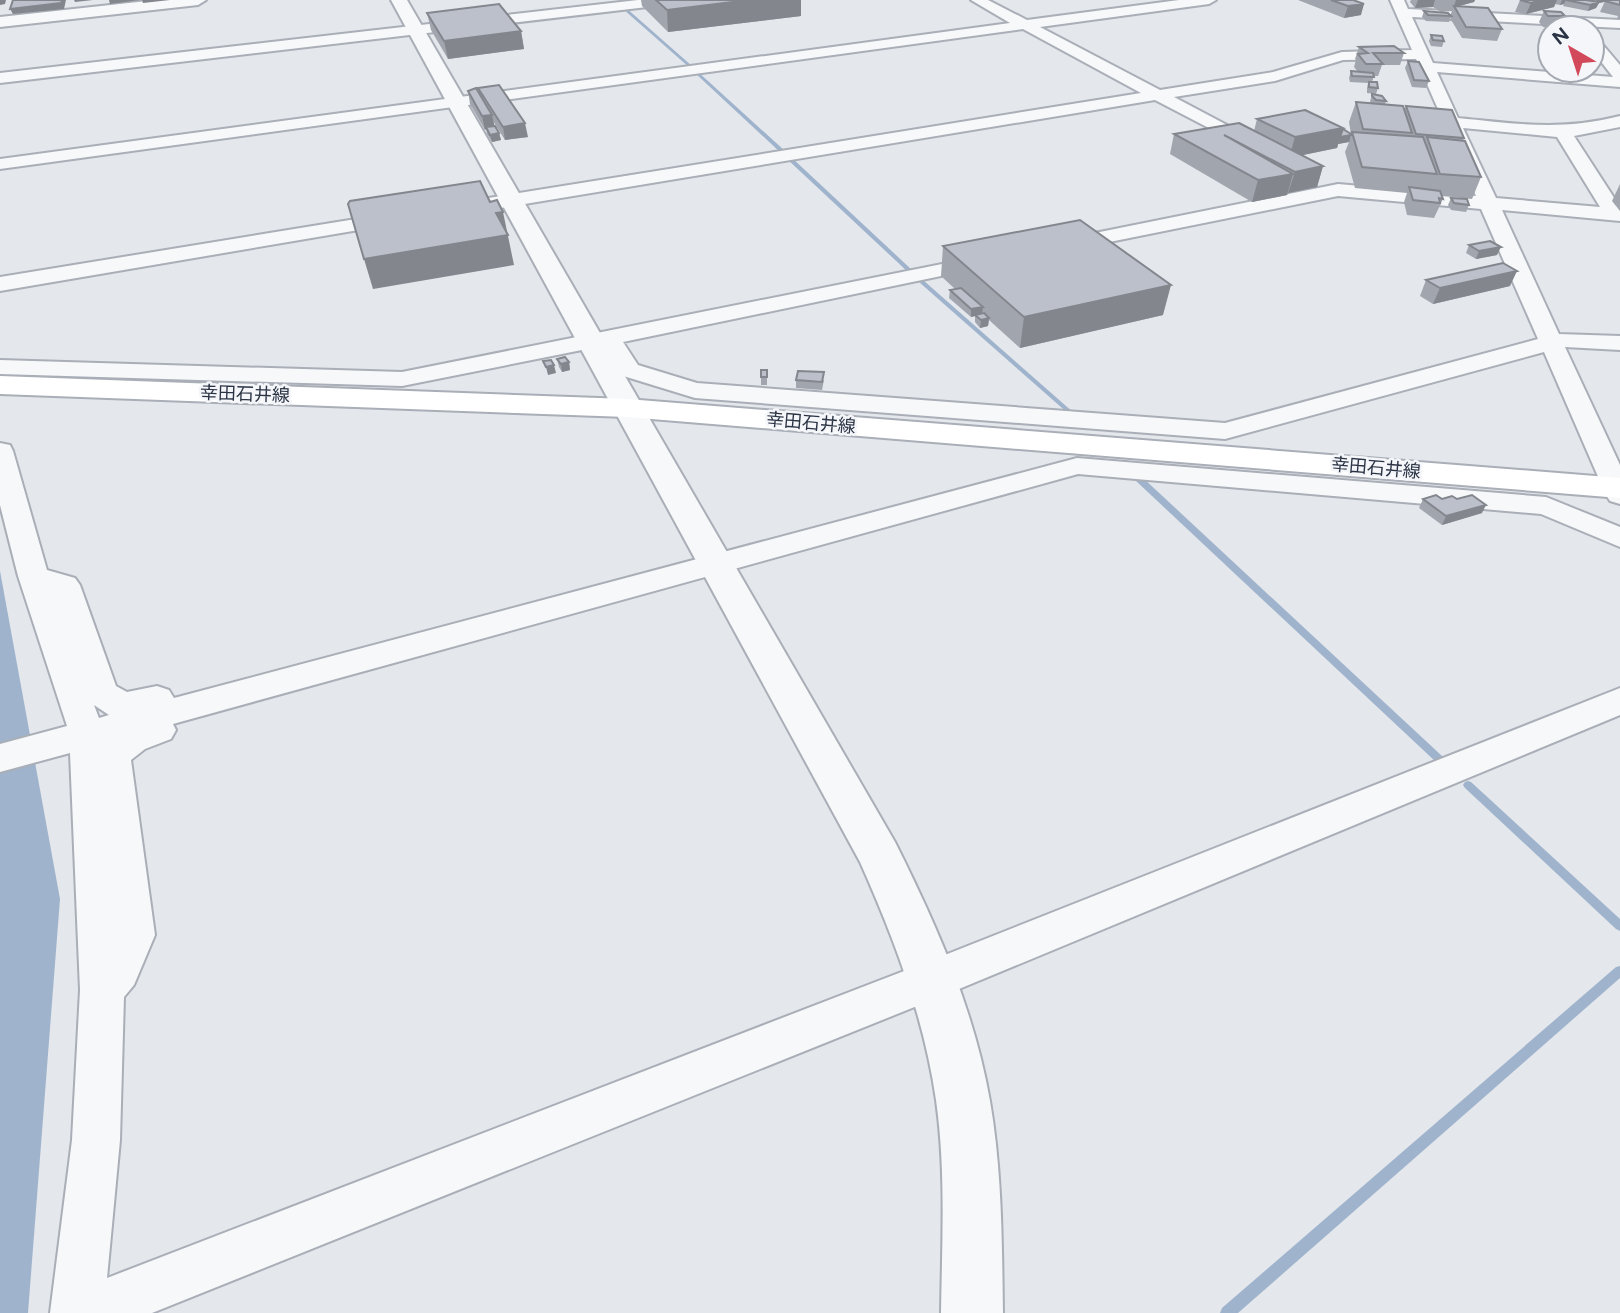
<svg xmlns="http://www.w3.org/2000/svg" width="1620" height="1313" font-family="Figtree,'Noto Sans JP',sans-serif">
<rect width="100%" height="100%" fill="#e4e7ec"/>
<path fill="#9fb4cc" d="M0,571L60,899L28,1313H0Z"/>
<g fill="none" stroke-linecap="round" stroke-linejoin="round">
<g fill="#9fb4cc" fill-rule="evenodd">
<path d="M623,7H625L692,66V68H690L623,9Z"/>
<path d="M695,71H697L785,151V153H781L695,73Z"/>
<path d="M787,157H791L912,270V272H908L787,159Z"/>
<path d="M919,280H923L1074,413V415H1070L919,282Z"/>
<path d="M1136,477H1142L1442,756L1444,759L1442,762H1436L1136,481Z"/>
<path d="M1468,781L1471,782L1620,919V931L1616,929L1465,788L1463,785L1465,782Z"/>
<path d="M1620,966V978L1238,1313H1220L1222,1308L1616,967Z"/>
</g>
<g stroke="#a9aeb7" stroke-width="4">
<g id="minor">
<path d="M638,0H680L673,4L0,83V73Z"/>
<path d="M971,0H988L1027,20L1179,0H1216L1209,4L1040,27L1160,90L1273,72L1342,52L1412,50L1390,0H1404L1408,9L1620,20V28L1412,17L1433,63L1613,77L1592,50V37L1597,38L1620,65V87L1437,72L1458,118C1519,124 1560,131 1620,116V127L1574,136L1620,207V221L1502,210L1559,334L1620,336V350L1565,347L1620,465V504L1610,501L1606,495L1544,352L1225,439L695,398L620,375L602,346L402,386L0,374V360L402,372L987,255L994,257L998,261L994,265L623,342L638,365L697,383L1225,423L1538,339L1481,209L1338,196L1060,252L1050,246L1060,240L1338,184L1476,196L1416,59L1343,60L1275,81L1174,97L1261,143L1264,147L1261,151L1255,152L1155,100L476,212L466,206L476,200L1141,93L1023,29L0,169V159L1010,23ZM1463,128L1557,137L1600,207L1496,198Z"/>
<path d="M399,212L406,214L409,218L406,222L0,291V277Z"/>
<path d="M0,443L10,445L13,451L47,570L75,578L80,585L116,686L127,692L157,686L169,690L174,698L1077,458L1546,497L1620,527V547L1541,514L1078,474L173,724L176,730L171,739L145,749L131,760L155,935L134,985L124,997L120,1140L107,1278L917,966L1620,688V715L947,994L152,1313H50L72,1140L80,990L70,753L0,772V744L67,726L18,576L0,505ZM94,705L109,715L99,718Z"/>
</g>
</g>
<g stroke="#a9aeb7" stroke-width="4">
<g id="tertiary">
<path d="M156,0H206L198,5L0,27V17Z"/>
<path d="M391,0H407L895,842C936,924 974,1009 990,1101C1002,1170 1002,1242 1003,1313H941C942,1242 946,1170 936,1100C924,1017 894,938 860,862Z"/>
</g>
</g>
<g stroke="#a9aeb7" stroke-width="4">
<path id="secondary" d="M0,376L627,399L1620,478V498L627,417L0,394Z"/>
</g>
<use href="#minor" fill="#f7f8fa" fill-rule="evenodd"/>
<use href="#tertiary" fill="#f7f8fa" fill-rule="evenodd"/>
<use href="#secondary" fill="#fff" fill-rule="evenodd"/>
</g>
<g fill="#a1a5ae">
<path d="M641,0H801V16L668,32L642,6Z"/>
<path d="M1298,0H1353L1361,15L1344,18Z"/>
<path d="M1411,0H1477H1475L1474,2L1459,6L1502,29L1497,41L1462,38L1450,18L1449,22L1426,21L1422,17L1424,11L1450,16L1452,11L1441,12L1433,7L1415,8L1410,2Z"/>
<path d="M1520,0H1605L1604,2L1599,3L1596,8L1588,11L1563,6L1564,4L1560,5L1555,4L1554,7L1526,14L1515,12Z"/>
<path d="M1620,0V19H1617L1618,16L1600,12L1605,1Z"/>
<path d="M1544,11L1565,16L1560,27H1543L1539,22Z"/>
<path d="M427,13L521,31L524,49L448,59L431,30Z"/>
<path d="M1431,35L1444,41L1442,47L1431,46L1429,41Z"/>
<path d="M1359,47L1404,53L1400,65H1382L1378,76H1374L1372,82L1378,88L1376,94L1367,93V88L1368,83L1350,82L1349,78L1351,71L1358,72L1354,67L1356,60L1355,59Z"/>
<path d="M1408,61L1429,81L1426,88L1412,87L1405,68Z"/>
<path d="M478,88L528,137L505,140L493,121L494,126L499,133L501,140L492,142L487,134L486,129L485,130L470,104L468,91L479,94Z"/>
<path d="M1372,94L1386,101L1385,105L1404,110L1406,106L1464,138L1463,141L1481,177L1472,199L1442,196L1443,199L1434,218L1407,215L1404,202L1407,193L1355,188L1345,152L1349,142L1338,144L1337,148L1302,155L1323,166L1317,187L1288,193L1287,195L1252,202L1170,154L1174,134L1254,131L1257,119L1343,128V129L1351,134L1349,122L1356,102L1371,103L1370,102Z"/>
<path d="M1620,184V211L1612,201Z"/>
<path d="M1451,198L1469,205L1466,212L1451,210L1448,205Z"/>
<path d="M1469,245L1497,255L1476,259L1466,253Z"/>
<path d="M943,246L1163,315L1020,348L989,320L988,326L980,328L975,322V316L971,317L949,298L950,290L955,289L941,276Z"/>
<path d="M1426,280L1510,286L1433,304L1420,296Z"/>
<path d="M557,359L569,362L570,370L562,372L559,367Z"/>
<path d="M767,370V385H761V377Z"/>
<path d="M796,380H824L822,390L796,388Z"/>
<path d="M1423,499H1442L1482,513L1442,525L1419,508Z"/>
</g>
<g fill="#83868d">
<path d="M0,0H6L5,4L0,5Z"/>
<path d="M62,0H66L64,9L13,14L10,9Z"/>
<path d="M74,0H93L75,2Z"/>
<path d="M109,0H140L110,4Z"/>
<path d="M142,0H170L143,3Z"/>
<path d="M749,0H801V16L668,32L667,10Z"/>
<path d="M1418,0H1435L1433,7L1415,8Z"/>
<path d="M1456,0H1477H1475L1474,2L1455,7L1454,6Z"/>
<path d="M1541,0H1557L1554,7L1526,14L1531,3Z"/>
<path d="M1562,0H1566L1564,4L1560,5Z"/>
<path d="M1597,0H1605L1604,2L1599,3L1596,8L1588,11L1590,5L1595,3Z"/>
<path d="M1364,4L1361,15L1344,18L1348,6Z"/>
<path d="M521,31L524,49L448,59L444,41Z"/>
<path d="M492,115L495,128L486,127V129L485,130L482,116Z"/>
<path d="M525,123L528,137L505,140L503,127Z"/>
<path d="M1343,128L1337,148L1289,158L1295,137Z"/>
<path d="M499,133L501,140L492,142L490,135Z"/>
<path d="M1351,135L1349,142L1338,144L1340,137Z"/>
<path d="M1323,166L1317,187L1288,193L1295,172Z"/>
<path d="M1293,174L1287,195L1252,202L1258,180Z"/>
<path d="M503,212L514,265L373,289L364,259L496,213Z"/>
<path d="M1501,247L1497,255L1476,259L1479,251Z"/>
<path d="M1517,271L1510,286L1433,304L1440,288Z"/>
<path d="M1171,285L1163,315L1020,348L1024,317Z"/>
<path d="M983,307L982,314L975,315V316L971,317V309Z"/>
<path d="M989,318L988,326L980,328L981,320Z"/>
<path d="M569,362L570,370L562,372L561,364Z"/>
<path d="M554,365L556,373L548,375L546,367Z"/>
<path d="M1486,505L1482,513L1442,525L1446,516Z"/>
</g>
<g fill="#bbc0ca" stroke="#83868d" stroke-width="2">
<path d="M13,0H62L61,3L10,9Z"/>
<path d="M656,0H749L667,10Z"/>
<path d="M1331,0H1353L1364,4L1348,6Z"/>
<path d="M1520,0H1541L1531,3Z"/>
<path d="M1566,0H1586L1599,2L1590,5Z"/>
<path d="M1609,0H1620V5L1605,1Z"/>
<path d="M499,4L521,31L444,41L427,13Z"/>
<path d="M1454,6L1488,8L1502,29L1466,27Z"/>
<path d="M1424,11L1448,13L1451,16L1428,15Z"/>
<path d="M1544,11L1561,12L1565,16H1548Z"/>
<path d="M1431,35L1442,36L1444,41L1433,40Z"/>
<path d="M1394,46L1404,53H1373L1383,64H1366L1358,54L1368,53L1359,47Z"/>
<path d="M1408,61L1419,62L1429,81L1414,80Z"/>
<path d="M1351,71L1373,73L1374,77L1352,76Z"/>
<path d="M1369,82H1377L1378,88L1369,87Z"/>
<path d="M499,85L525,123L503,127L478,88Z"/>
<path d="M476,88L492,115L482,116L468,91Z"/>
<path d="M1372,94L1382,96L1386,101L1376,100L1372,96Z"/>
<path d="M1356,102L1403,106L1412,133L1363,129Z"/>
<path d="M1406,106L1452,110L1464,138L1416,134Z"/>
<path d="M1305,110L1343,128L1295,137L1257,119Z"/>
<path d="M1239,123L1323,166L1295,172L1224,135L1293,174L1258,180L1174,134Z"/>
<path d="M495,126L499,133L490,135L486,127Z"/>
<path d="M1343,129L1351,134V135L1340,137Z"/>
<path d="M1352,132L1423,137L1437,174L1362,167Z"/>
<path d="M1427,137L1465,141L1481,177L1440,174Z"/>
<path d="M480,181L490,202L497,200L503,212L496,213L508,235L364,259L348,204L350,201Z"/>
<path d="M1409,187L1440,191L1443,199L1439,198L1440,203L1413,200Z"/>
<path d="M1451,198L1467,199L1469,205L1454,203Z"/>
<path d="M1080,220L1171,285L1024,317L943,246Z"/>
<path d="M1490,241L1501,247L1479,251L1469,245Z"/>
<path d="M1503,263L1517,271L1440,288L1426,280Z"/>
<path d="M961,288L983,307L971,309L950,290Z"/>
<path d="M984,313L989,318L981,320L975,315Z"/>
<path d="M565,357L569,362L561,364L557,359Z"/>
<path d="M551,360L554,365L546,367L543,361Z"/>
<rect x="761" y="370" width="6" height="7"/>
<path d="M798,371L824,372L822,382L796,380Z"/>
<path d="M1436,495L1442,499L1452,496L1457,499L1472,495L1486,505L1446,516L1423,499Z"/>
</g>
<g text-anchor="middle" stroke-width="5" stroke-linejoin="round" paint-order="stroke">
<g font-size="18" fill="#2b3445" stroke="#f4f6f9">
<text transform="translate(245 394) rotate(2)" y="6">幸田石井線</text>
<text transform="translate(811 423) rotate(5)" y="6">幸田石井線</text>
<text transform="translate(1376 468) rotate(5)" y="6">幸田石井線</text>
</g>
</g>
<g transform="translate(1571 49) rotate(321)"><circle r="33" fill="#f4f6f9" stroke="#a4a8b1" stroke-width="2"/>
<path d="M0-5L12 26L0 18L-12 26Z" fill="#d1495b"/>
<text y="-10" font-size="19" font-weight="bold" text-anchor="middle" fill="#2b3445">N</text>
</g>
</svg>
